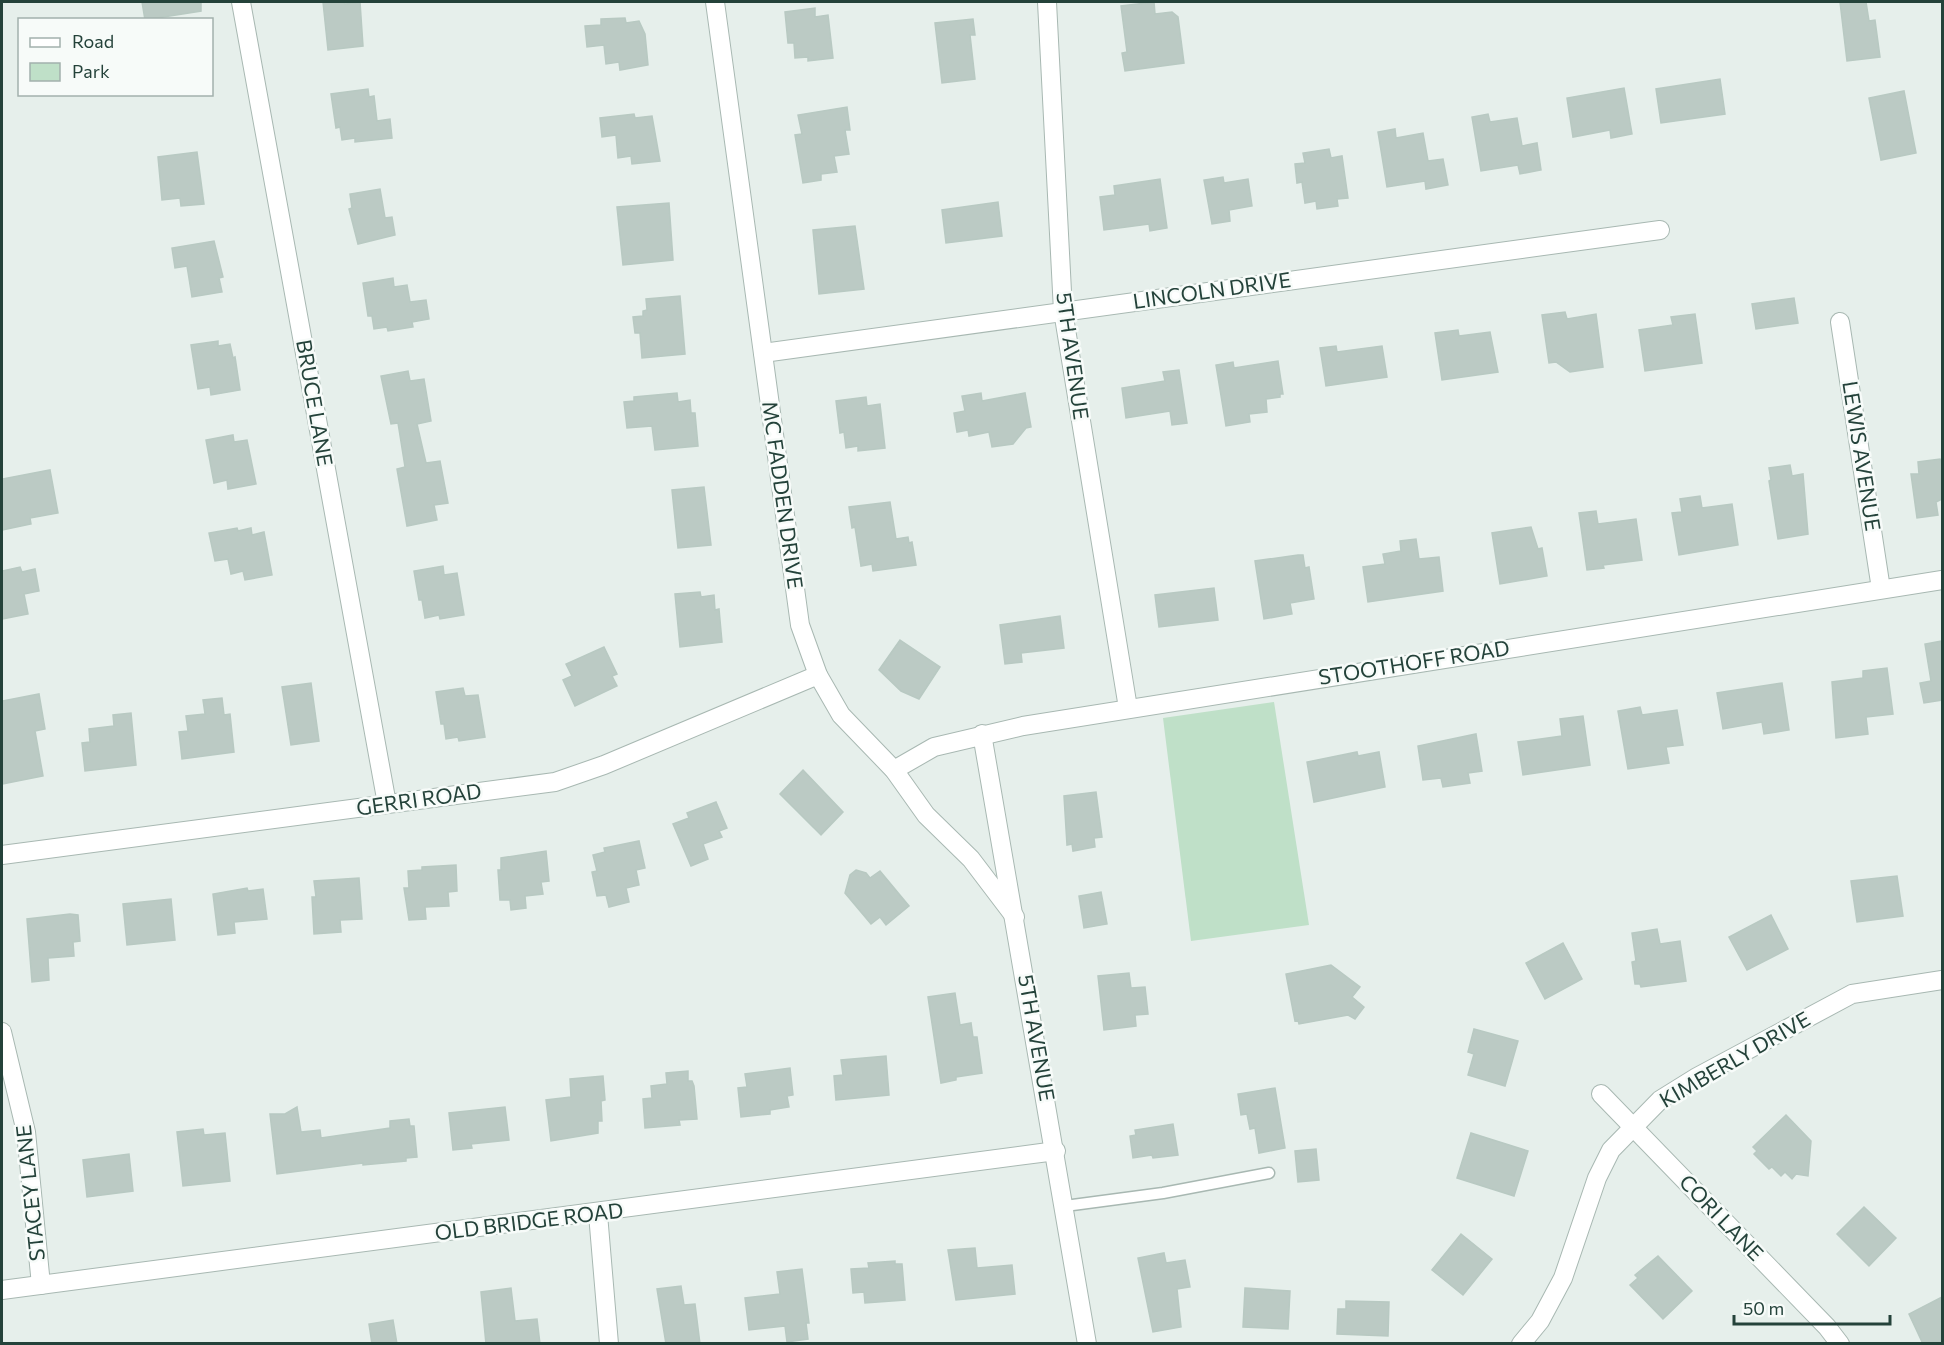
<svg xmlns="http://www.w3.org/2000/svg" width="1944" height="1345" font-family="Commissioner,sans-serif">
<rect width="100%" height="100%" fill="#e6efeb"/>
<path fill="#bfe0c8" d="M1274,702L1309,925L1191,941L1163,718Z"/>
<g fill="#bbcac4" stroke="#b8c9c2" stroke-width="1.5">
<path d="M142,2H201V11L145,20Z"/>
<path d="M323,2H344L345,4L360,2L363,46L328,50Z"/>
<path d="M1154,2L1155,14L1172,12L1178,17L1184,63L1125,71L1122,53L1127,52L1121,6Z"/>
<path d="M1840,2H1866L1869,21L1875,20L1880,57L1847,61Z"/>
<path d="M815,8V17L828,15L833,58L808,61V57L795,58L794,43H788L785,12Z"/>
<path d="M625,18L626,23L639,21L645,34L648,65L620,70L619,62L606,64L604,45L587,47L585,26L601,25V19Z"/>
<path d="M973,19L975,35H970L975,79L942,83L935,23Z"/>
<path d="M1720,79L1725,114L1661,123L1656,89Z"/>
<path d="M1624,88L1632,134L1611,138L1610,130L1573,137L1567,98Z"/>
<path d="M368,89L369,97L374,96L377,121L390,119L392,138L355,142V138L342,140L340,127L336,128L331,94Z"/>
<path d="M1904,91L1916,153L1881,160L1869,98Z"/>
<path d="M847,107L850,130H845L849,154L834,156L837,172L821,174V180L803,183L795,135L802,134L798,115Z"/>
<path d="M634,114L635,118L652,116L660,161L632,164L631,156L618,158L616,135L602,137L600,118Z"/>
<path d="M1488,114L1490,122L1517,118L1522,146L1537,143L1541,170L1520,174L1518,165L1481,171L1472,117Z"/>
<path d="M1395,129L1396,138L1423,133L1428,161L1443,159L1448,185L1426,189L1425,181L1387,187L1378,132Z"/>
<path d="M1329,149L1331,158L1342,156L1348,198L1337,199L1338,206L1317,209L1316,201L1305,203L1302,182L1297,183L1295,164L1305,163L1303,153Z"/>
<path d="M197,152L204,204L181,206L180,198L162,200L158,157Z"/>
<path d="M1223,177L1224,183L1248,179L1252,206L1229,210L1230,221L1212,224L1204,180Z"/>
<path d="M1160,179L1167,228L1150,231L1149,224L1104,230L1100,197L1115,195L1114,186Z"/>
<path d="M380,189L385,218L392,217L395,235L358,244L349,209L352,208L350,194Z"/>
<path d="M998,202L1002,236L946,243L942,210Z"/>
<path d="M669,203L673,260L623,265L617,207Z"/>
<path d="M855,226L864,289L819,294L813,230Z"/>
<path d="M214,241L223,277L219,278L222,292L192,297L187,266L175,268L172,248Z"/>
<path d="M393,278L394,287L407,285L410,302L426,300L429,319L412,322L413,327L388,331L387,327L374,329L372,316H368L363,283Z"/>
<path d="M680,296L685,354L642,358L640,333H635L633,317L643,316V311L647,310L646,299Z"/>
<path d="M1794,298L1798,323L1756,329L1752,304Z"/>
<path d="M1565,312L1567,319L1596,314L1603,367L1570,372L1556,362L1549,363L1542,315Z"/>
<path d="M1695,314L1702,363L1645,371L1639,330L1673,325L1671,317Z"/>
<path d="M1458,330L1459,336L1490,332L1498,372L1442,380L1435,333Z"/>
<path d="M218,341V346L230,344L233,358L235,357L240,390L211,395L210,387L198,389L191,345Z"/>
<path d="M1336,346L1337,352L1382,346L1387,377L1326,386L1320,348Z"/>
<path d="M1278,361L1283,394H1280V397L1266,399L1267,412L1249,414L1250,422L1226,426L1216,365L1233,362L1234,368Z"/>
<path d="M1179,370L1187,423L1172,425L1170,411L1126,418L1122,388L1165,381L1163,372Z"/>
<path d="M408,371L410,381L424,379L431,421L417,424L426,463L440,461L448,503L434,505L437,520L407,526L397,469L405,467L398,423L391,424L381,376Z"/>
<path d="M677,393L678,402L690,400L691,413H695L698,446L655,450L652,426L627,428L624,402L634,401V397Z"/>
<path d="M981,393L982,401L1025,393L1031,427L1026,428L1013,444L992,447L989,432L969,436L968,430L957,432L954,413L965,411L962,396Z"/>
<path d="M866,397L867,406L880,404L885,448L858,451V446L846,448L844,432L840,433L836,401Z"/>
<path d="M233,435L234,442L247,440L256,484L228,489L227,480L214,483L206,440Z"/>
<path d="M1940,459L1942,464V499L1936,502L1938,515L1917,518L1911,474H1919L1918,462Z"/>
<path d="M1790,465L1792,476L1803,474L1808,534L1778,539L1769,481L1771,480L1769,468Z"/>
<path d="M50,470L58,513L30,518L31,524L2,530V479Z"/>
<path d="M704,487L711,545L678,548L672,490Z"/>
<path d="M1700,496L1702,508L1732,504L1738,545L1679,555L1672,513L1682,512L1680,499Z"/>
<path d="M890,502L896,539L908,537L909,543L912,542L916,565L873,571L872,564L861,566L855,527L852,528L849,507Z"/>
<path d="M1596,511L1598,524L1636,519L1642,560L1603,565L1604,568L1587,570L1579,513Z"/>
<path d="M1531,527L1538,549L1542,548L1547,576L1500,584L1492,533Z"/>
<path d="M237,528L238,531L251,528L252,535L264,532L272,575L245,580L243,571L231,574L228,559L215,561L209,533Z"/>
<path d="M1416,539L1419,559L1439,557L1443,591L1368,602L1363,567L1385,564L1383,554L1401,551L1400,541Z"/>
<path d="M1298,555H1303L1305,568L1309,567L1314,599L1290,603L1292,614L1264,619L1255,561Z"/>
<path d="M443,566L444,575L457,573L464,615L440,619L439,615L425,618L422,600H419L414,571Z"/>
<path d="M20,567L22,572L35,569L39,591L24,594L28,614L2,619V571Z"/>
<path d="M1214,588L1218,620L1159,627L1155,595Z"/>
<path d="M700,592L701,597L714,595L715,610L719,609L722,642L680,647L675,594Z"/>
<path d="M1060,616L1064,648L1021,653L1022,662L1005,664L1000,625Z"/>
<path d="M900,640L940,667L919,699L901,691L879,670Z"/>
<path d="M1942,641V700L1924,703L1920,683L1931,681L1925,644Z"/>
<path d="M604,647L617,674L612,676L617,686L575,706L563,680L572,676L566,664Z"/>
<path d="M1887,668L1893,714L1866,717L1868,734L1836,738L1832,682L1863,678V671Z"/>
<path d="M311,683L319,741L291,745L282,687Z"/>
<path d="M1782,683L1789,730L1764,734L1762,722L1723,729L1717,693Z"/>
<path d="M463,688L465,696L478,695L485,737L459,741L458,737L446,739L444,724H441L436,692Z"/>
<path d="M39,694L45,729L35,731L43,776L2,784V701Z"/>
<path d="M222,698L224,715L230,714L234,752L182,759L179,732L188,731L186,716L205,714L203,700Z"/>
<path d="M1640,707L1642,715L1677,710L1683,745L1666,747L1669,763L1628,769L1618,711Z"/>
<path d="M131,713L136,765L85,771L82,743L90,742L89,729L114,726L113,715Z"/>
<path d="M1583,716L1590,765L1523,775L1518,742L1562,736L1560,719Z"/>
<path d="M1476,734L1482,771L1468,773L1470,783L1443,787L1441,778L1423,780L1418,746Z"/>
<path d="M1357,752L1358,756L1379,752L1385,787L1314,802L1307,762Z"/>
<path d="M803,770L843,812L821,835L780,794Z"/>
<path d="M1096,792L1102,837L1094,838L1095,847L1073,851L1072,844L1067,845L1064,796Z"/>
<path d="M716,802L727,828L719,831L722,837L703,844L708,859L691,866L673,824L689,818L687,813Z"/>
<path d="M639,841L645,868L636,870L639,885L626,888L629,902L609,907L606,895L597,896L592,872L597,871L593,855L605,852L604,848Z"/>
<path d="M546,851L549,881L541,882L543,894L525,896L526,908L511,910L510,900H500L498,870H501V858Z"/>
<path d="M456,865L457,891L448,892L449,906L425,907L426,919L409,920L404,888H409L408,871L422,870V867Z"/>
<path d="M856,870L866,873L870,878L880,871L909,906L886,925L880,917L871,924L845,893L850,875Z"/>
<path d="M1897,876L1903,916L1857,922L1851,881Z"/>
<path d="M359,878L362,919L340,920L341,932L314,934L312,897H316L314,881Z"/>
<path d="M247,888L248,891L263,889L267,919L234,922L235,933L218,935L213,894Z"/>
<path d="M1101,892L1107,924L1084,928L1079,896Z"/>
<path d="M171,899L175,940L127,945L123,904Z"/>
<path d="M70,914L78,915L80,941L73,942L74,956L48,958L49,980L32,982L27,919Z"/>
<path d="M1771,915L1788,949L1747,970L1729,937Z"/>
<path d="M1657,929L1660,944L1680,941L1686,981L1641,987L1640,984H1635L1632,962L1636,961L1632,933Z"/>
<path d="M1563,943L1582,979L1545,999L1526,963Z"/>
<path d="M1331,965L1360,987L1352,997L1364,1007L1355,1019L1348,1015L1299,1024L1298,1020L1295,1021L1286,974Z"/>
<path d="M1129,973L1131,988L1145,987L1148,1014L1135,1015L1136,1026L1104,1030L1098,976Z"/>
<path d="M955,993L960,1025L971,1023L973,1037H977L982,1073L956,1077V1080L941,1083L928,997Z"/>
<path d="M1474,1029L1518,1041L1505,1086L1468,1075L1474,1054L1468,1052Z"/>
<path d="M886,1056L889,1095L836,1100L834,1076L843,1075L841,1060Z"/>
<path d="M790,1068L793,1095L787,1096L789,1107L770,1110V1114L741,1117L738,1088L747,1087L745,1074Z"/>
<path d="M688,1071V1081H692L694,1086L697,1119L679,1120L680,1125L645,1128L643,1099L652,1098L651,1086L667,1084L666,1073Z"/>
<path d="M603,1076L605,1100L601,1101L602,1121H598V1133L551,1141L546,1100L571,1097L570,1079Z"/>
<path d="M1275,1088L1285,1148L1259,1153L1255,1128L1250,1129L1247,1114L1241,1115L1238,1094Z"/>
<path d="M297,1107L301,1132L320,1130L321,1138L390,1128V1121L409,1119L410,1126H414L417,1157L406,1158V1161L363,1165V1163L277,1174L270,1114H285Z"/>
<path d="M505,1107L509,1140L471,1144L472,1148L453,1150L449,1113Z"/>
<path d="M1786,1115L1811,1141L1808,1176L1796,1174L1792,1179L1785,1172L1781,1176L1772,1167L1769,1169L1754,1154L1757,1151L1753,1147Z"/>
<path d="M1173,1124L1178,1155L1153,1158L1152,1155L1133,1158L1130,1136L1136,1135L1135,1130Z"/>
<path d="M203,1129L204,1135L225,1133L230,1181L183,1186L177,1132Z"/>
<path d="M1471,1133L1528,1151L1514,1196L1457,1178Z"/>
<path d="M1316,1149L1319,1180L1298,1182L1295,1151Z"/>
<path d="M129,1154L133,1191L87,1197L83,1160Z"/>
<path d="M1864,1207L1896,1238L1869,1266L1837,1234Z"/>
<path d="M1461,1234L1492,1259L1463,1295L1432,1270Z"/>
<path d="M975,1248L977,1268L1012,1265L1015,1294L956,1300L948,1250Z"/>
<path d="M1164,1253L1166,1263L1185,1260L1190,1287L1177,1289L1181,1327L1153,1332L1138,1258Z"/>
<path d="M1658,1256L1692,1291L1663,1319L1630,1285L1638,1278L1635,1275Z"/>
<path d="M895,1261V1264H902L905,1300L865,1303L864,1292L853,1293L851,1269L869,1268L868,1263Z"/>
<path d="M802,1269L809,1323H806L808,1339L787,1342L785,1326L749,1330L745,1298L780,1294L777,1272Z"/>
<path d="M681,1286L684,1305L695,1304L700,1344H666L657,1289Z"/>
<path d="M511,1288L515,1321L537,1319L540,1344H486L481,1292Z"/>
<path d="M1245,1288L1290,1291L1288,1329L1243,1327Z"/>
<path d="M1942,1297V1344H1923L1909,1314Z"/>
<path d="M1346,1301L1389,1302L1388,1336L1337,1334L1338,1309H1346Z"/>
<path d="M393,1320L397,1344H372L369,1324Z"/>
</g>
<g fill="none" stroke-linecap="round" stroke-linejoin="round">
<g stroke="#a8b8b2" stroke-width="13">
<path id="service" d="M1065,1206L1163,1193L1269,1173"/>
</g>
<g stroke="#a8b8b2" stroke-width="20">
<g id="minor">
<path d="M241,2L387,804"/>
<path d="M715,2L800,625L818,675L841,715L894,770L926,815L971,859L1015,917"/>
<path d="M1047,2L1063,311L1128,708"/>
<path d="M1840,322L1881,589"/>
<path d="M763,353L1660,230"/>
<path d="M2,855L555,782L604,765L818,675"/>
<path d="M2,1032L26,1132L41,1285"/>
<path d="M1601,1094L1827,1327L1840,1344"/>
<path d="M598,1214L609,1344"/>
<path d="M2,1290L1056,1151"/>
<path d="M1521,1344L1540,1321L1563,1278L1597,1178L1611,1150L1660,1100L1697,1077L1852,994L1942,980"/>
</g>
</g>
<g stroke="#a8b8b2" stroke-width="20">
<g id="tertiary">
<path d="M982,734L1087,1344"/>
<path d="M894,770L934,747L1023,726L1942,580"/>
</g>
</g>
<use href="#service" stroke="#fff" stroke-width="10"/>
<use href="#minor" stroke="#fff" stroke-width="18"/>
<use href="#tertiary" stroke="#fff" stroke-width="18"/>
</g>
<g text-anchor="middle" stroke-width="5" stroke-linejoin="round" paint-order="stroke">
<g font-size="21" fill="#24423a" stroke="#f7fbf9">
<text transform="translate(1212 291) rotate(-8)" y="7">LINCOLN DRIVE</text>
<text transform="translate(1072 356) rotate(82)" y="7">5TH AVENUE</text>
<text transform="translate(314 403) rotate(80)" y="7">BRUCE LANE</text>
<text transform="translate(1861 456) rotate(81)" y="7">LEWIS AVENUE</text>
<text transform="translate(782 495) rotate(82)" y="7">MC FADDEN DRIVE</text>
<text transform="translate(1414 663) rotate(-9)" y="7">STOOTHOFF ROAD</text>
<text transform="translate(419 800) rotate(-8)" y="7">GERRI ROAD</text>
<text transform="translate(1036 1038) rotate(80)" y="7">5TH AVENUE</text>
<text transform="translate(1735 1060) rotate(-30)" y="7">KIMBERLY DRIVE</text>
<text transform="translate(31 1193) rotate(-96)" y="7">STACEY LANE</text>
<text transform="translate(1721 1218) rotate(46)" y="7">CORI LANE</text>
<text transform="translate(529 1222) rotate(-7)" y="7">OLD BRIDGE ROAD</text>
</g>
</g>
<rect width="1944" height="1345" fill="none" stroke="#24423a" stroke-width="6"/>
<rect x="18" y="18" width="195" height="78" fill="#f7fbf9" stroke="#a3b1ad" stroke-width="1.5"/>
<rect x="30" y="38" width="30" height="9" fill="#ffffff" stroke="#a3b1ad" stroke-width="1.5"/>
<text x="72" y="48" font-size="18" fill="#24423a">Road</text>
<rect x="30" y="63" width="30" height="18" fill="#bfe0c8" stroke="#a3b1ad" stroke-width="1.5"/>
<text x="72" y="78" font-size="18" fill="#24423a">Park</text>
<path d="M1734 1315v9h156v-9" fill="none" stroke="#24423a" stroke-width="3"/>
<text x="1743" y="1315" font-size="18" fill="#24423a" stroke="#f7fbf9" stroke-width="4.5" paint-order="stroke">50 m</text>
</svg>
